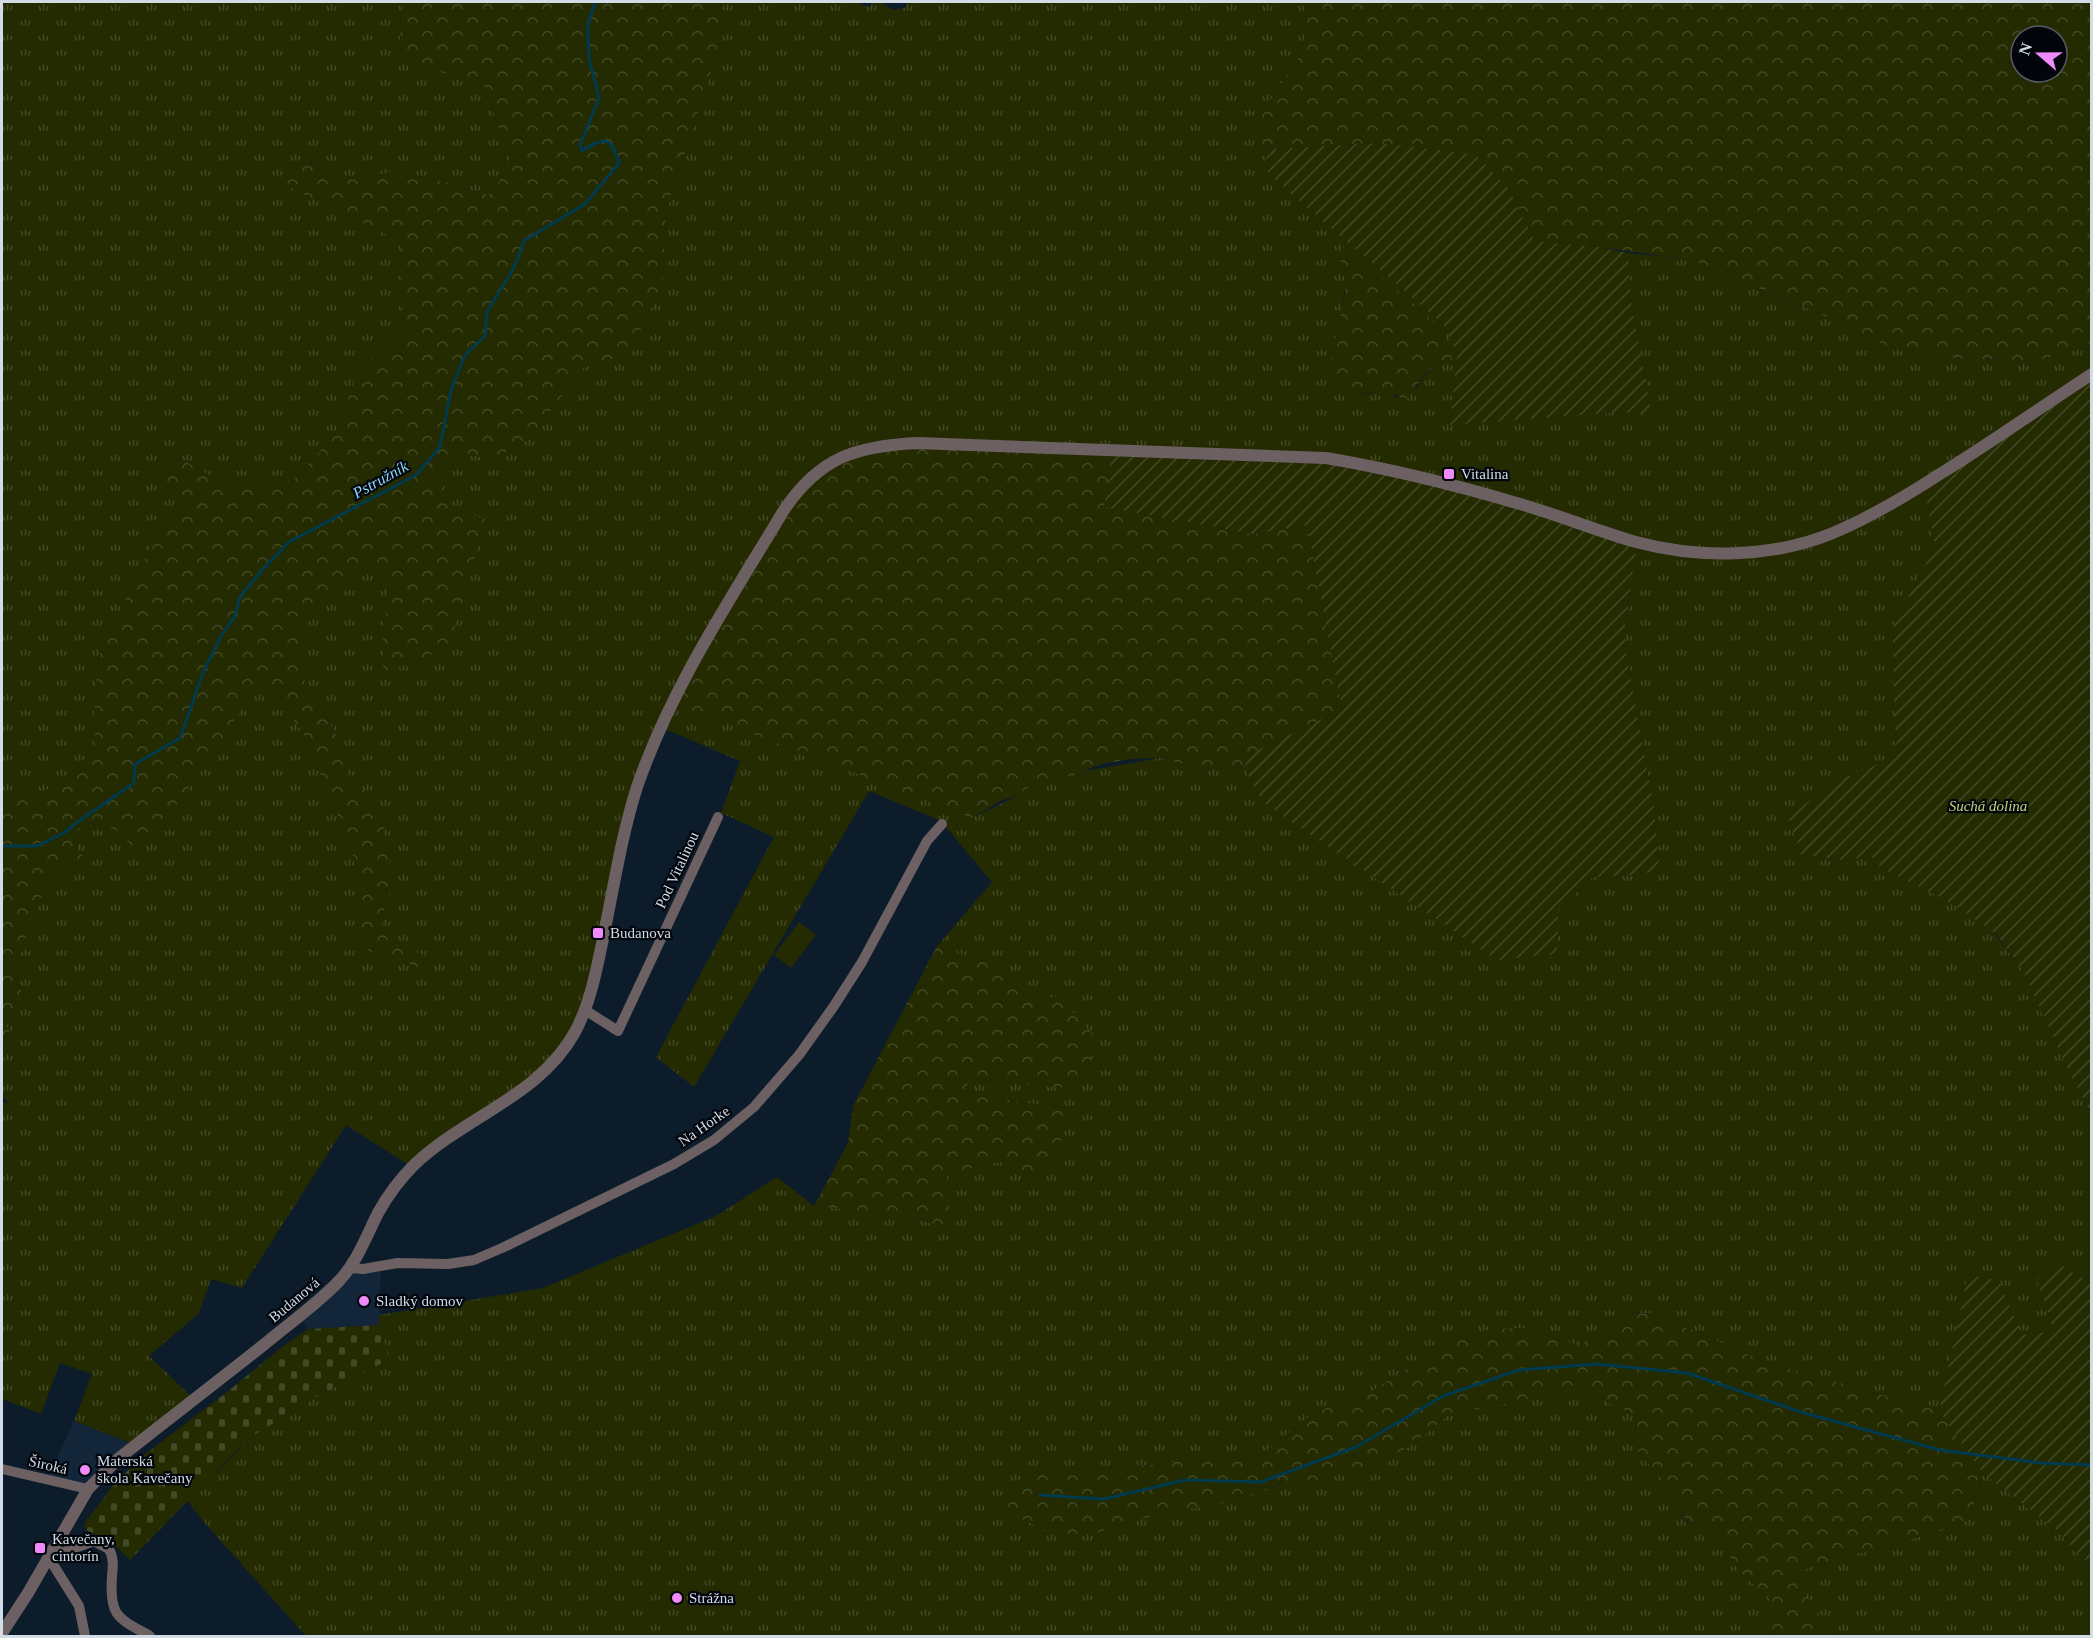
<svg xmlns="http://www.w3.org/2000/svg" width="2093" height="1638" font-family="'Times New Roman',serif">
<defs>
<pattern id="grass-tufts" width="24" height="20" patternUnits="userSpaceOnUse" patternTransform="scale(1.5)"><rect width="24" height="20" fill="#242b00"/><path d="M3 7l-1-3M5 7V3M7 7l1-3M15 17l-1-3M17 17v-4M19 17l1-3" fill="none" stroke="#434925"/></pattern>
<pattern id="forest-crowns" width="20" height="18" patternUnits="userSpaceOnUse" patternTransform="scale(1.5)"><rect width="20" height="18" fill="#242b00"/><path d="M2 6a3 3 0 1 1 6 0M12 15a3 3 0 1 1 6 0" fill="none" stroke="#434925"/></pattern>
<pattern id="cemetery-stones" width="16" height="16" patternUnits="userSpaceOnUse" patternTransform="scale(1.5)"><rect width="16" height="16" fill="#242b00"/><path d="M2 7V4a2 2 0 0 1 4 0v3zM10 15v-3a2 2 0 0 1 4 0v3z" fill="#434925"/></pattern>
<pattern id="garden-furrows" width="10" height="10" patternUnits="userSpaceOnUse" patternTransform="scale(1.5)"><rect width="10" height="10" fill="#242b00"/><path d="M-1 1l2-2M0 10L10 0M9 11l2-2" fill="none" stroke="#434925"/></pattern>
</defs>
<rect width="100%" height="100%" fill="#0d1c2b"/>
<g fill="#122539">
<path d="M381,1266L379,1325L308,1329L299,1316L350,1268Z"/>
<path d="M74,1421L136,1445L88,1489L47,1480Z"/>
</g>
<g fill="url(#grass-tufts)" fill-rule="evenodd">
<path d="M2,2H401L400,59L484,86L512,166L488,195L437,180L391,172L357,181L305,158L275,180L402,242L404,332L358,371L335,435L293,480L225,484L179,458L160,476L187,508L158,531L99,655L94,718L95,752L58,785L27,798L2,803Z"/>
<path d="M725,2H859L860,4L869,7L874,2H881L893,10L905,8L907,2H1303L1307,25L1302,52L1269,102L1259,121V139L1265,146L1268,174L1444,324L1457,353L1450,424L1623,412L1652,416L1632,308L1628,253L1677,258L1698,263L1725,276L1742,286L1767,290L1833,320L1867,339L1896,348L1947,358L2038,361L2091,343V374L1925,489L1935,547L1893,626L1894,716L1898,756L1836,781L1801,855L1851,861L1870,853L1875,862L1953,904L1991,929L2023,971L2073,1080L2091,1113V1280L2084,1279L2057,1264L2049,1314L2053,1331L2021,1335L1999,1281L1968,1274L1939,1411L1760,1360L1653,1313L1629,1314L1601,1337L1575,1344L1521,1328L1448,1342L1365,1396L1315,1412L1255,1460L1192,1453L1170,1464L1036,1472L1096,1534L1124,1522L1269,1489L1284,1481L1291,1490L1410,1446L1450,1414L1536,1398L1575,1386L1638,1417L1633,1445L1667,1486L1687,1524L1706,1517L1738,1570L1777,1605L1765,1627L1775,1636H306L203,1521L187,1500L254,1435L316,1397L389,1359L379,1325V1315L543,1288L716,1216L777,1177L814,1206L901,1216L943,1226L947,1174L1000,1161L1045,1177L1064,1108L980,1096L966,1086L973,1079L1064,1088L1060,998L1023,994L999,971L998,958L968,957L937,946L992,882L941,821L869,791L694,1087L656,1057L774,837L721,813L740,761L660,727L637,789L593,984L557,1057L412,1167L346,1125L242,1288L211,1279L199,1313L149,1356L195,1400L136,1445L74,1421L92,1374L60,1363L41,1414L2,1399V1103H8L2,1095V1060L14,1041L2,1017L24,1000L15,969L37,905L48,884L69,865L84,858L72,839L84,822L114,829L137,850L182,798L224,737L262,674L303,733L352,850L363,906L358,927L384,961L405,962L424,970L428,963L425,956L399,945L382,932V918L393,881L344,785L336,734L303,677L300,630L363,564L390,576L383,634L452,507L434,475L458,453L494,459L531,437L584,367L629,354L663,284L666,211L717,53ZM1338,255L1371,269L1394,288L1433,368L1422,378L1417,388L1398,398L1382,391L1362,395L1343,302L1347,279ZM1112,450L1630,594L1625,625L1626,654L1654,808L1659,861L1656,871L1635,875L1593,877L1558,910L1262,802L1244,767L1202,769L1160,758L1039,779L1015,797L972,818Z"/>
<path d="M1983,1473L2055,1529L2091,1566V1636H1835L1790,1576L1816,1565L1958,1526L1971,1512Z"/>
</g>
<g fill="url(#forest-crowns)" fill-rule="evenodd">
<path d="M401,2H725L717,53L666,211L663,284L629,354L584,367L531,437L494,459L458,453L434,475L452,507L485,519L460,613L447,648L383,674V634L390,576L364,564L300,630L303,677L351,761L344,785L364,791L383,824L393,881L382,918V932L399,945L425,956L428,963L424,970L405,962L384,961L367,949L358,927L363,906L352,850L303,733L262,675L224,737L182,798L137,850L114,829L85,822L72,839L84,858L69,865L48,884L37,905L15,969L24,1001L2,1017L14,1041L2,1060V803L27,798L58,785L95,752L94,718L99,655L158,531L187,508L159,476L179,458L225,484L293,480L335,435L358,371L404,332L401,242L274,180L304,158L357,181L391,172L437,180L488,195L512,166L484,86L400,59Z"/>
<path d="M1303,2H2091V343L2038,361L1947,358L1896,348L1867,339L1833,320L1768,290L1742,286L1725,276L1698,263L1677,258L1600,247L1535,241L1508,188L1378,143L1273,149L1265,146L1259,139V121L1269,102L1302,52L1307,25ZM2021,36H2057V72H2021Z"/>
<path d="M1344,246L1417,306L1439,327L1448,342L1453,363C1447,365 1439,365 1433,368C1421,374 1417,388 1408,398C1397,398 1388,392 1379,392C1363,393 1351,397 1335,392C1323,355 1345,319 1346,282C1346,273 1341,263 1338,255Z"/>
<path d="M872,447L1112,450L1105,507L1253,534L1307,525L1342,709L1252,753L1244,767L1202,769L1160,758L1131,759L1102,764L1067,777L1039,779L1015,797L1002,800L972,818L672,703L809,478Z"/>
<path d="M937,946L968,957L998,958L999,971L1023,994L1060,998L1099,1041L1082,1076L1064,1088L973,1079L967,1085L980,1096L1064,1108L1061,1147L1045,1177L1000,1162L947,1174L944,1226L901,1216L814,1206L848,1143L853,1106Z"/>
<path d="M1653,1313L1760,1360L1939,1411L1983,1473L1971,1512L1958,1526L1816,1565L1791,1576L1835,1636H1807L1805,1635L1775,1636L1765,1627L1777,1605L1738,1570L1706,1517L1688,1524L1667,1486L1633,1445L1638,1417L1575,1386L1536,1398L1450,1414L1410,1446L1390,1458L1290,1491L1283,1481L1269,1489L1232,1501L1124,1522L1096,1534L1050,1533L1018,1517L1007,1507L1015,1492L1036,1472L1170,1464L1192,1453L1255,1460L1315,1412L1365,1396L1448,1342L1491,1329L1521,1328L1575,1344L1601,1337L1629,1314Z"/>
</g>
<path fill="url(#cemetery-stones)" d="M379,1325L390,1359L316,1397L254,1435L228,1459L130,1560C122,1552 116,1545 106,1539C99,1535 90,1535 84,1527L86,1521L116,1482L144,1455L227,1392L286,1344L308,1329Z"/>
<path fill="#242b00" d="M799,922L816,935L791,968L774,955Z"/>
<g fill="url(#garden-furrows)">
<path d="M1378,143L1475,154L1508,188L1535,241L1600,247L1628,253L1632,308L1652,416L1622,412L1450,425L1457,353L1443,324L1268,174L1265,146L1273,149Z"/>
<path d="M2091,374V1113L2073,1080L2023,971L1996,934L1953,904L1884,869L1875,862L1870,853L1851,861L1801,855L1788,817L1836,781L1898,756L1894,716L1893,626L1935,547L1925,489Z"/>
<path d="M1112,450L1352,462L1637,542L1625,625L1626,654L1654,808L1659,861L1656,871L1635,875L1593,877L1558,910L1557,954L1497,960L1262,802L1244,767L1252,753L1342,709L1307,525L1253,534L1104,507Z"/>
<path d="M2057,1264L2084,1279L2091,1280V1566L2055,1529L1983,1473L1939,1411L1968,1274L1999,1281L2022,1335L2053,1331L2049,1314L2036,1279Z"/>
</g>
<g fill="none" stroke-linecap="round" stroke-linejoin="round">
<g stroke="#003a4f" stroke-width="3">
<path d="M2,846H37L64,833L76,823L134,783L135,764L180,738L203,673L221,636L234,618L240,597L262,570L289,542L416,475L440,447L451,390L465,355L485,336L487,312L513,269L525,240L585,204L619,163C611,136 605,136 582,151L580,145L599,98L589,58L588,25L595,2"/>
<path d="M1040,1495L1104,1499L1185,1480L1261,1482L1356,1447L1443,1396L1519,1370L1597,1364L1687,1373L1804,1413L1940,1450L2041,1463L2092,1465"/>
</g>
<g stroke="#6c6062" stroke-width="10">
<path d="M585,1010L618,1031L718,817"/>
<path d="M350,1268L363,1269L398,1263L448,1264L474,1260L502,1248L674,1164L714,1140L754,1107L799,1055L834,1006L862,962L927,841L942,824"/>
<path d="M2,1469L88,1489"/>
<path d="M52,1554L61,1553L94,1541L109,1549C114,1558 113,1567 112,1576C109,1617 118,1618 150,1636"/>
<path d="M49,1558L79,1606L85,1636"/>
</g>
<path stroke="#6c6062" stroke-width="12" d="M2,1633L28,1593L88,1489L118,1459C167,1420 217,1382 266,1343C290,1323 317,1304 339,1281C357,1262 366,1237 378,1213C388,1195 399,1180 414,1165C464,1117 540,1096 575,1032C591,1002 597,967 604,934C614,885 622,834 637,787C671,688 730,600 784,510C819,458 855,446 917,443L1326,458C1391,469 1456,485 1520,504C1559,515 1597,531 1636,542C1700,559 1772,558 1833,533C1871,517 1906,496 1940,474C1992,442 2041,407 2092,374"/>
</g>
<g fill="#ee8bf8" stroke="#02060c" stroke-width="2">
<rect x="1443" y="468" width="12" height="12" rx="3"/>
<rect x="592" y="927" width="12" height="12" rx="3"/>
<circle cx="364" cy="1301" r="6"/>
<circle cx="85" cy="1470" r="6"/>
<rect x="34" y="1542" width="12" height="12" rx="3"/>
<circle cx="677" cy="1598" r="6"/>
</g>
<g text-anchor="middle" stroke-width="4.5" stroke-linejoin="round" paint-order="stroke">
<g font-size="15" fill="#d2dce6" stroke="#02060c" text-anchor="start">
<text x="1461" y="479">Vitalina</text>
<text x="610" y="938">Budanova</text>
<text x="376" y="1306">Sladký domov</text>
<text x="97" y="1466">Materská<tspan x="97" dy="17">škola Kavečany</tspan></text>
<text x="52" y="1544">Kavečany,<tspan x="52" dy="17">cintorín</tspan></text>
<text x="689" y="1603">Strážna</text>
</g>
<g font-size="15" font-style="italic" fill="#c2d37e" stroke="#02060c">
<text x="1988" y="811">Suchá dolina</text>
</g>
<g font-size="15" fill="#d2dce6" stroke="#02060c">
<text transform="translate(677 870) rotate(-65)" y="5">Pod Vitalinou</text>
<text transform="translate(704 1126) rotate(-35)" y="5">Na Horke</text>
<text transform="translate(294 1300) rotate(-40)" y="5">Budanová</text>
<text transform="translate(48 1465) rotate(13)" y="5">Široká</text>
</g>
<g font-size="16" font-style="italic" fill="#8dd7fa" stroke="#02060c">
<text transform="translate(380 479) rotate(-29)" y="6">Pstružník</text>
</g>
</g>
<rect width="2093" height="1638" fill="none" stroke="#d2dce6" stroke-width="6"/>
<g transform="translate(2039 54) rotate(290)"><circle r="28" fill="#02060c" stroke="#555c63" stroke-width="1.5"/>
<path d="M0-4.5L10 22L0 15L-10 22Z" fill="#ee8bf8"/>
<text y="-9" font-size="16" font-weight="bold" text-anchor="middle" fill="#d2dce6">N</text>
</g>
</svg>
